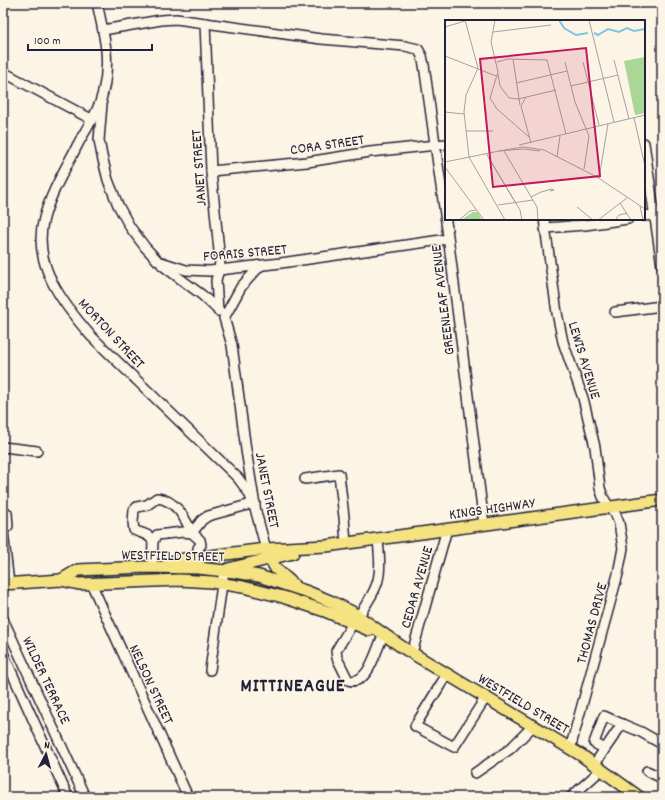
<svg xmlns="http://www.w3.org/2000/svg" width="665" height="800" font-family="Dekko,sans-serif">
<rect width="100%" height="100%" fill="#fcf5e5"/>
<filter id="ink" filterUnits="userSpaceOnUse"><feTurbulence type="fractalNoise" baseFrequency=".025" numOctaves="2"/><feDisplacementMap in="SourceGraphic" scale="8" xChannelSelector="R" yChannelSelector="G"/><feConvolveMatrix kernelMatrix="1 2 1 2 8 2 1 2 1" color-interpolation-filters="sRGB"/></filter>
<g filter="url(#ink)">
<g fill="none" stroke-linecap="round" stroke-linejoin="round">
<g stroke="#22223b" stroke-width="12">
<g id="minor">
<path d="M97,3C104,35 111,59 103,92C99,111 87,127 78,144C66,168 51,192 44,218C31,263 63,304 91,336L238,478L249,493L256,512"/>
<path d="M205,23L211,171L220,261L219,270L216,280L218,311"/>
<path d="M103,30L161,20L176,19L321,39L405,46L418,49L422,56L424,65L448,236L484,524"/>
<path d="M3,72L91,119"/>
<path d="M102,104L99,140L102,156L108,180L118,205L130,227L145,247L158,261L186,270L210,271L281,263L448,239"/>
<path d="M644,143L662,266"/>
<path d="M211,171L307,162L370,152L446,144"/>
<path d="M644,216L662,214"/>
<path d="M544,219L557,313L563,342L583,398L595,447L600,488L603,497L609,507L615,513L619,523L623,548L618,574L570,749"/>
<path d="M545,228L585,225L628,219"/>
<path d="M162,265L202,295L219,311"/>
<path d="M260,266L241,287L224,318L232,345L246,450L256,512L266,549"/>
<path d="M615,312L662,306"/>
<path d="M3,447L37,451"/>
<path d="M305,479L339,474L344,517L346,543"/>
<path d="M3,530L8,526L7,513"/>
<path d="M3,531L9,584"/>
<path d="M153,541C148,533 142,534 134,530L133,522L134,510L137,507L147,505L157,498C176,500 185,518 192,533L202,520L208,516L255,503"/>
<path d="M152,567L153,541L157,535L183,532L192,533L200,540L201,545L198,548V564"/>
<path d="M91,583L188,797"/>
<path d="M358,617C364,607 372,597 376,586C382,572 379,553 378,539"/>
<path d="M3,619L85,797"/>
<path d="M353,623L336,651L337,658L348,680C369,687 376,648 384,634"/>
<path d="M3,653L68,797"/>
<path d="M412,653L447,529"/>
<path d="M210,670L224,570"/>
<path d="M447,674L415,726L454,747L486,697"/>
<path d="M622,724L641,732L662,744"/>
<path d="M594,765L622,724L604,716L594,743L605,749"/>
<path d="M647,771L662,778"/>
<path d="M475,773L510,749L533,726"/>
<path d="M571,797L601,770"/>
</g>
</g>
<g stroke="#22223b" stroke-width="14">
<g id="major">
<path d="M267,553L276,569L293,584"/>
<path d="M168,563L178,560L266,549L326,546L662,500"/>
<path d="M228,569L293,553"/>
<path d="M61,580L78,570L145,567L198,568L235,572L259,576L308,592L330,601L352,612L402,647L581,755L639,797"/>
<path d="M3,584L61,580L79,584L179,580L212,582L243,587L283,597L325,611L369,630"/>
</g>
</g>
<use href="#minor" stroke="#fcf5e5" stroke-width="9"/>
<use href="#major" stroke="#f5e382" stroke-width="11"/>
</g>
</g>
<g text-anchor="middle" stroke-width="3" stroke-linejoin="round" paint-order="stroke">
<g font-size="15" fill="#22223b" stroke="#fcf5e5">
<text transform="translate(327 144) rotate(-8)" y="5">CORA STREET</text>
<text transform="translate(198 168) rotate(-94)" y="5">JANET STREET</text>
<text transform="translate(245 252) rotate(-5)" y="5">FORRIS STREET</text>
<text transform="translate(442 300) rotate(-97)" y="5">GREENLEAF AVENUE</text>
<text transform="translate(112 333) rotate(47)" y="5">MORTON STREET</text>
<text transform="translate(585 360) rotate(73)" y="5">LEWIS AVENUE</text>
<text transform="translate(268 490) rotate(79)" y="5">JANET STREET</text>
<text transform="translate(492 508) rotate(-8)" y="5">KINGS HIGHWAY</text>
<text transform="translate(173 555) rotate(1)" y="5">WESTFIELD STREET</text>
<text transform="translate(416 587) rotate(-74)" y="5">CEDAR AVENUE</text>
<text transform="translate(591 623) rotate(-75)" y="5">THOMAS DRIVE</text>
<text transform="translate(47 680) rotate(65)" y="5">WILDER TERRACE</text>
<text transform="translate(152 684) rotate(65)" y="5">NELSON STREET</text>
<text transform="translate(524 703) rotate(31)" y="5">WESTFIELD STREET</text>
</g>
<g font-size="19" font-weight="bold" letter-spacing="1" fill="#22223b" stroke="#fcf5e5">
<text x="293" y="691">MITTINEAGUE</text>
</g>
</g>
<g transform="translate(445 20)">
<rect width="200" height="200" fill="#fcf5e5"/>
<path d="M200,37V93L190,95L179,41ZM28,192H33L37,200H16Z" fill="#aad796"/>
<path fill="none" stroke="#7fc5e0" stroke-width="2" d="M114,0L119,8L131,15L143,13M149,13L153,15L163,9L174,12L182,8L189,11L200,9"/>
<path fill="none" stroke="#a5a1a1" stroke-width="1" d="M20,0L33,48L21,75L19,92L24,137L60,200M50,0L46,22L53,52L45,78L52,89L84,117M144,0L169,102M0,7L20,1M48,12L106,5M0,36L51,56M68,39L75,85M169,40L184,99M52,42L63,39L102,40L121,114M120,42L130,82L144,116L139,149M138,42L154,105M53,54L55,66L64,78L73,79L111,70M71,63L122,51M126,66L173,55M81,77L76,86L86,123M0,92L19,94M189,98L200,146M21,111H48M74,125L200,95M54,131L78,127L99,130L152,157L200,189M59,131L92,187L93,200M41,133L75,190L77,200M43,137L70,182M112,137L115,116M0,142L54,131L78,129L95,131M0,147L39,200M154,158L163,104M86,177L96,172L107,169L109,170L105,171M175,183L186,200M53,185L88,180M195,186L198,200M132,187L148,200M14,200L25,191L31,190M153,200L182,178M170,200L174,195L182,193"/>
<path fill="#c2185b" fill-opacity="0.15" stroke="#c2185b" stroke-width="2" d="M141,28L155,156L48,167L35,39Z"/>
<rect width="200" height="200" fill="none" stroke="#22223b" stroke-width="2"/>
</g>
<rect width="665" height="800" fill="none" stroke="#fcf5e5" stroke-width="16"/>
<rect x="8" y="8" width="649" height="784" fill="none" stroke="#22223b" stroke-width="1.5" filter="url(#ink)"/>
<g transform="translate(46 754) rotate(6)" stroke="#fcf5e5" stroke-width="3" paint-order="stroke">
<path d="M0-3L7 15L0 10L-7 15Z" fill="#22223b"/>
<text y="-6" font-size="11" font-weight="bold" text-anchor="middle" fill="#22223b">N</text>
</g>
<path d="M28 44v6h124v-6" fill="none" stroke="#22223b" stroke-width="2"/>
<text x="34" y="44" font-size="12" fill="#22223b" stroke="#fcf5e5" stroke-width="3" paint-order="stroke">100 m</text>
</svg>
